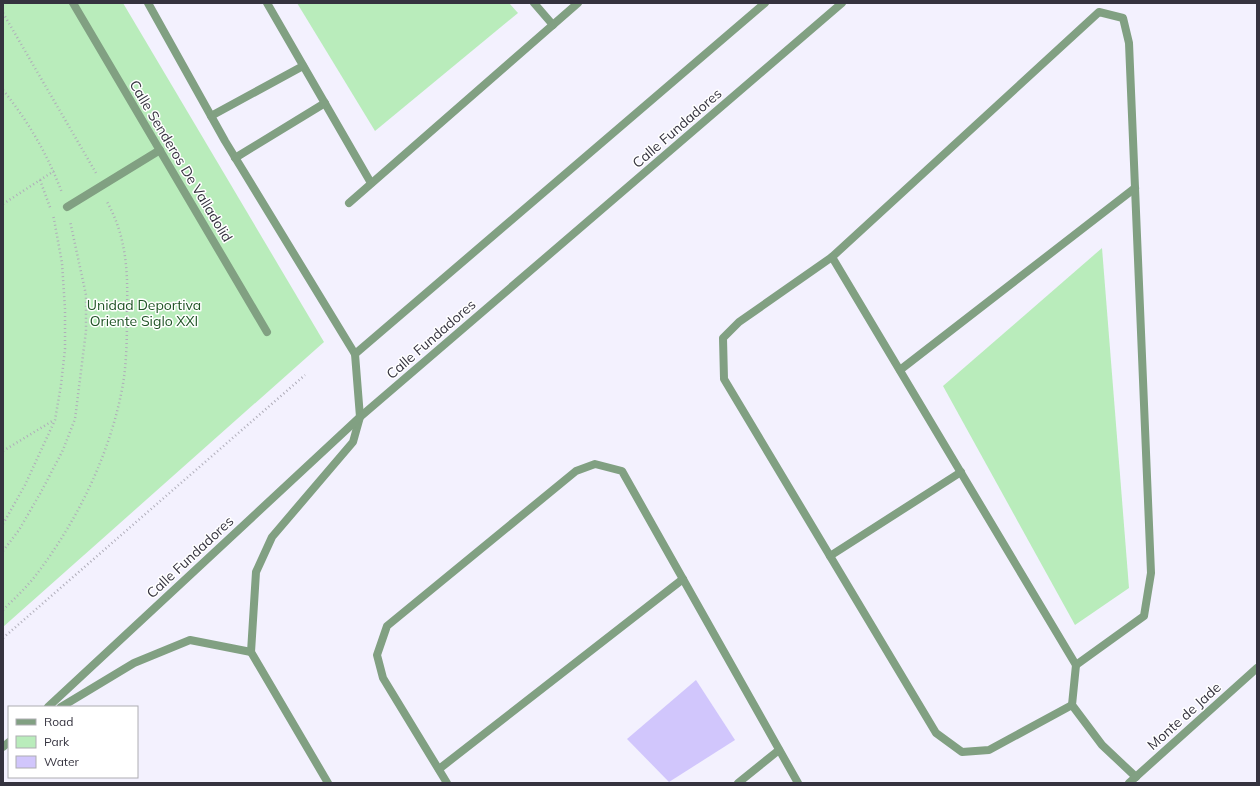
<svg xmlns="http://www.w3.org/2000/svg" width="1260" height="786" font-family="Mulish,sans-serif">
<rect width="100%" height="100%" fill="#f3f1fe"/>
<g fill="#b9ecbb">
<path d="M3,3H123L324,342L3,627Z"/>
<path d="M297,3H509L518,13L375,131Z"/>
<path d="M1102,248L1129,588L1075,625L943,386Z"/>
</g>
<path fill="#d1c6fc" d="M696,680L735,740L669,782L627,739Z"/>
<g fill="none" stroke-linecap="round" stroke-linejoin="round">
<g stroke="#afadb9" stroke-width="2.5" stroke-dasharray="1 3" stroke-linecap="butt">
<path d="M3,13L96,173"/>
<path d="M3,90C28,121 48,155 62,193"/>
<path d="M40,180L51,210"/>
<path d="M3,204L54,171"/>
<path d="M3,451L54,420"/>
<path d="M3,524L25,485L55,420L61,385L65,349V309L62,263L53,214"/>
<path d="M3,551L19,530L41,492L63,450L75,419L86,331V295L70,221"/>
<path d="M3,610C14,599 26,588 36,575C78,520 111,452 123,384C127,359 127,333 127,308C128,269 126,235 106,200"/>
<path d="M3,638L305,375"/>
</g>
<g stroke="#81a082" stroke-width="8">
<path d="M73,3L267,332"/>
<path d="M67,207L160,150"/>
</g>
<g stroke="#81a082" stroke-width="8">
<path d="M148,3L225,141L355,354L360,417L353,442L272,537L256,572L251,652L328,783"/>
<path d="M267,3L371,183"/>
<path d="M534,3L553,25"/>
<path d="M211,116L303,66"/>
<path d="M235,158L325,103"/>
<path d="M349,203L578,3"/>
<path d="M832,257L1076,665L1072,705L1102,745L1136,777"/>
<path d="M355,354L765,3"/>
<path d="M900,370L1135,188"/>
<path d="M830,556L961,472"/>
<path d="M1072,705L989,750L962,752L936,733L724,379L723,338L739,322L832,257L1099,12L1123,18L1129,43L1151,573L1144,616L1076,665"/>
<path d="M48,707L360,417L842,3"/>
<path d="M61,707L134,663L190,640L251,652"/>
<path d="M3,747L9,742"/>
<path d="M439,769L683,579"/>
<path d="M447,783L383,678L377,655L387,626L576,471L595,464L622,471L798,783"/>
<path d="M738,783L779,750"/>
<path d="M1129,783L1257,668"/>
</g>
</g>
<g text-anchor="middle" stroke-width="3" stroke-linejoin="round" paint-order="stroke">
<g font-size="14" fill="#35333f" stroke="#fff">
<text transform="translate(677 128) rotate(-41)" y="5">Calle Fundadores</text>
<text transform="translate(181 161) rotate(59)" y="5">Calle Senderos De Valladolid</text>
<text transform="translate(431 339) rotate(-41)" y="5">Calle Fundadores</text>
<text transform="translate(190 557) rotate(-43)" y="5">Calle Fundadores</text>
<text transform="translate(1184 716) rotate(-42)" y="5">Monte de Jade</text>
</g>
<g font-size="14" fill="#1f5325" stroke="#fff">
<text x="144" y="310">Unidad Deportiva<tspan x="144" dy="16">Oriente Siglo XXI</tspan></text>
</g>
</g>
<rect width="1260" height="786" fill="none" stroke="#35333f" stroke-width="8"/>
<rect x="8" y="706" width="130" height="72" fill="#ffffff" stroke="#aeadb2"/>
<rect x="16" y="719" width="20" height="6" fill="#81a082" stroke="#aeadb2"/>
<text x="44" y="726" font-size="12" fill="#35333f">Road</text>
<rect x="16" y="736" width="20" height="12" fill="#b9ecbb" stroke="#aeadb2"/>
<text x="44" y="746" font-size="12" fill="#35333f">Park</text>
<rect x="16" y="756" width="20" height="12" fill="#d1c6fc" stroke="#aeadb2"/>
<text x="44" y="766" font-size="12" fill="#35333f">Water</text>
</svg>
